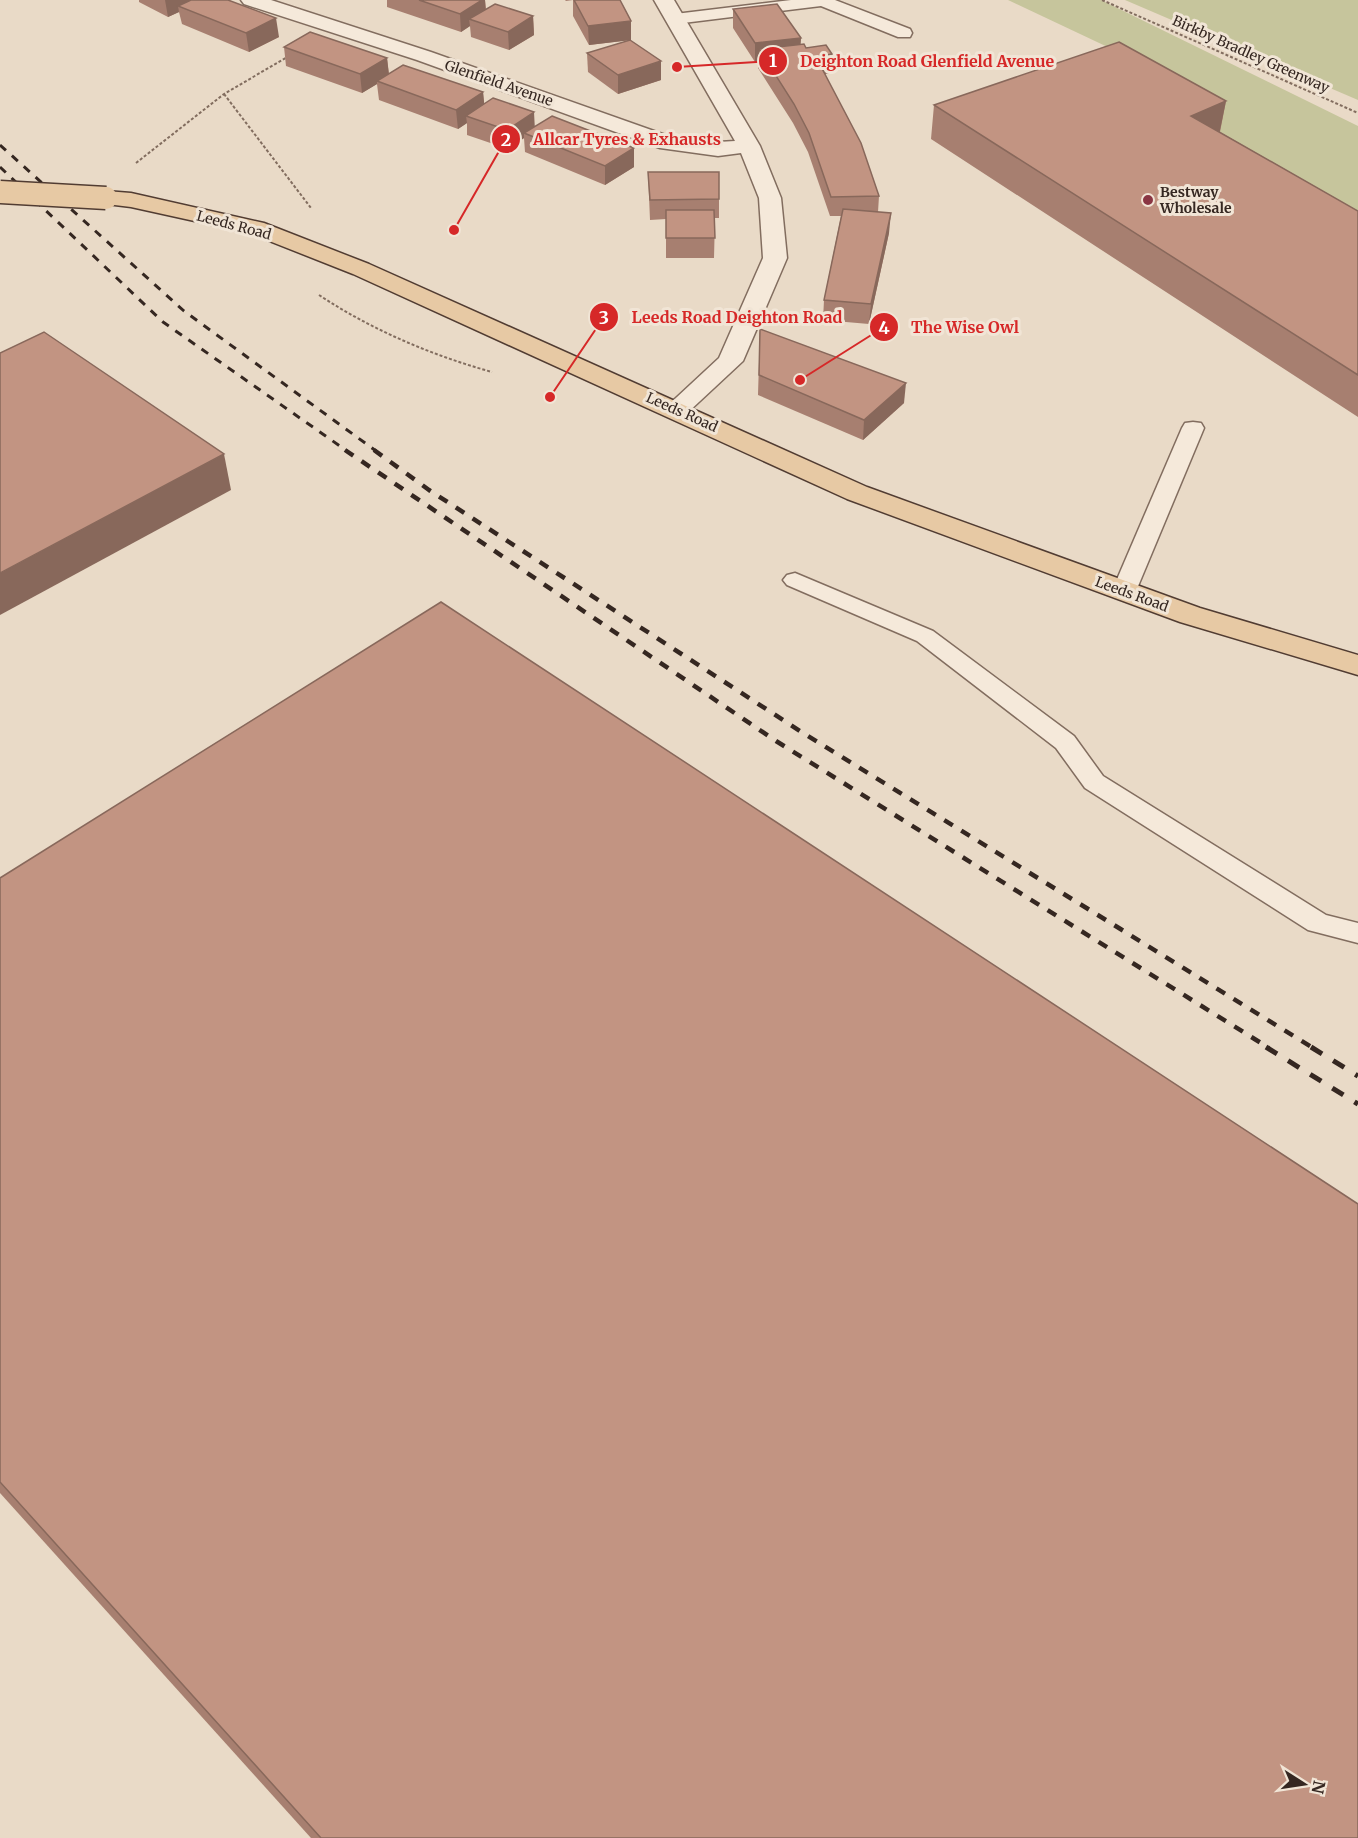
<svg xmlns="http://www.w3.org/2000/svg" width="1358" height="1838" font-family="Merriweather,serif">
<rect width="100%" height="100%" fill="#e9dac7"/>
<g fill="#c6c59c">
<path d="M1008,0H1101L1358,126V224L1236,150L1150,67Z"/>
<path d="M1125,0H1358V100Z"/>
</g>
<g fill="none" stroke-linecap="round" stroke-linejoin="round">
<g stroke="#826d5f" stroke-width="3">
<g id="service">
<path d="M791,0H835L910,29L912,33L910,37H898L821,6L675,24L667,19L675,14Z"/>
<path d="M1193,422L1201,423L1204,428L1136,591L1132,596L1124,598L1116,596L1112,591L1182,428L1185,423Z"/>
<path d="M795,573L933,631L1074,736L1103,776L1326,915L1358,923V943L1308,930L1085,788L1056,748L917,641L787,585L783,580L787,575Z"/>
</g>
</g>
<g stroke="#826d5f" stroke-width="3">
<path id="minor" d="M241,0H271L431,52L671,137L718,142L735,141L654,0H674L760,146L781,198L787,258L743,361L685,415L676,418L667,415L663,410L719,358L763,258L759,198L741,153L718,156L660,148L417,60L244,4Z"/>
</g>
<g stroke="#513c32" stroke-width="3">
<path id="primary" d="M106,191L131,193L264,223L369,264L867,487L1200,608L1358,655V675L1180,622L847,499L353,274L249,233L131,207L98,203L95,198L98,193Z"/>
</g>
<g stroke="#826d5f" stroke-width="2" stroke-dasharray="3 2" stroke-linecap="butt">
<path d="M1102,0L1358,113"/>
<path d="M224,94L311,208"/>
<path d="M136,163L224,94L289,56"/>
<path d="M319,295C372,330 431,355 492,372"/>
</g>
<use href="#service" fill="#f5e9da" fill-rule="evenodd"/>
<use href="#minor" fill="#f5e9da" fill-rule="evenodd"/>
<use href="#primary" fill="#e7c9a4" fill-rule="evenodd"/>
<g stroke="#352721" stroke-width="3" stroke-dasharray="8 8" stroke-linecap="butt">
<path d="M0,145L184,311L376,451"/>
<path d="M0,167L163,322L347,451"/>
</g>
<g stroke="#352721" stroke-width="4.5" stroke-dasharray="10 10" stroke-linecap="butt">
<path d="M345,450L776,741L1269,1048"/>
<path d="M374,450L429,490L800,731L1313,1048"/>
</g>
<g stroke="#352721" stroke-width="5" stroke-dasharray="13 13" stroke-linecap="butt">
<path d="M1266,1047L1358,1104"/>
<path d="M1311,1047L1358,1076"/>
</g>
<g stroke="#513c32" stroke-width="25" stroke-linecap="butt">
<path id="primary-bridge" d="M0,192L106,198"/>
</g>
<use href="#primary-bridge" stroke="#e7c9a4" stroke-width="22"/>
</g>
<g fill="#a77f70">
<path d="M139,0H228L279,37L249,52L182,24L179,12L168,17L139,2Z"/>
<path d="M387,0H485L486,9L533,16L534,35L509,50L471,37L470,26L461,32L387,7Z"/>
<path d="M565,0H620L631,21V40L589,45L573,16V0L566,1Z"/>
<path d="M733,9L801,38L800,44L806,48L831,73L825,74L879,196L878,212L889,233L869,324L823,320L824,300L841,216H830L808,152L793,123L758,68L759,61L755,62L733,28Z"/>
<path d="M284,47L387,58L389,74L483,92L484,104L535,126L634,148V167L605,185L525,152L524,138L508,149L467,135V123L458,129L379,100L377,84L362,93L286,66Z"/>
<path d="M587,53L661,80L618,94L588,72Z"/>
<path d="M1226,101L1220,132L1358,211V417L931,139L934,105Z"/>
<path d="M648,172L719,199V218H715L714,258H666V219L650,220Z"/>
<path d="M760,329L904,403L863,440L758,395Z"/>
<path d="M0,878L1358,1838H311L0,1493Z"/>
</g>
<g fill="#88685b">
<path d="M165,0H199L178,6L179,12L168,17Z"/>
<path d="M482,0H485L486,17L469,19L470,26L461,32L460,14Z"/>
<path d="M533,16L534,35L509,50L508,32Z"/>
<path d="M276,18L279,37L249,52L246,33Z"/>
<path d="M631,21V40L589,45L588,26Z"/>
<path d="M801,38L800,56L759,49V61L755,62V43Z"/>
<path d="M832,54L831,73L815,75L816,57Z"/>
<path d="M387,58L389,76L377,81V84L362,93L360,74Z"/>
<path d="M661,61V80L618,94V75Z"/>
<path d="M483,92L485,111L466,116L467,123L458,129L456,110Z"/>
<path d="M1226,101L1219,135L1191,116Z"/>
<path d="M534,112L535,131L524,133V138L508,149L507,130Z"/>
<path d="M634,148V167L605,185V166Z"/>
<path d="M891,213L889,233L869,324L871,304Z"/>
<path d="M906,383L904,403L863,440L864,420Z"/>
<path d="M224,454L231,490L0,615V573Z"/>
</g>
<g fill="#c29482" stroke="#88685b" stroke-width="1.5">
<path d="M191,0H228L276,18L246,33L178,6Z"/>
<path d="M419,0H482L460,14Z"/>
<path d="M574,0H620L631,21L588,26Z"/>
<path d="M495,4L533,16L508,32L469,19Z"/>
<path d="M777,4L801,38L755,43L733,9Z"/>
<path d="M310,32L387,58L360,74L284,47Z"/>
<path d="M630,40L661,61L618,75L587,53Z"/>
<path d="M1119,42L1226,101L1191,116L1358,211V375L934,105Z"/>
<path d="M804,44L806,48L826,45L832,54L816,57L861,143L879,196L831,197L809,133L794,104L759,49Z"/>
<path d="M403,65L483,92L456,110L377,81Z"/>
<path d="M493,98L534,112L507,130L466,116Z"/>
<path d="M552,116L634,148L605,166L524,133Z"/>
<path d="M648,172H719V199L650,200Z"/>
<path d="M843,209L891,213L871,304L824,300Z"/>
<path d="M666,210H714L715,238H666Z"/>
<path d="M760,329L906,383L864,420L759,375Z"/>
<path d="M44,332L224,454L0,573V353Z"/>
<path d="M441,602L1358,1204V1838H321L0,1482V878Z"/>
</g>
<circle fill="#8a3643" stroke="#f1e5d6" stroke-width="2" cx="1148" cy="200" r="6"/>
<g text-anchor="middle" stroke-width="6" stroke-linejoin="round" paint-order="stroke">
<g font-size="14" fill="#352721" stroke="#f1e5d6">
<text transform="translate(1251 54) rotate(24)" y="5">Birkby Bradley Greenway</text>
<text transform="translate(499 83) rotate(19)" y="5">Glenfield Avenue</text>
<text transform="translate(234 225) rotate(15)" y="5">Leeds Road</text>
<text transform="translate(682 412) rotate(24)" y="5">Leeds Road</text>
<text transform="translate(1132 594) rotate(20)" y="5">Leeds Road</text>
</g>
<g font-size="14" font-weight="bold" fill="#352721" stroke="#f1e5d6" text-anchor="start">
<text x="1160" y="197">Bestway<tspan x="1160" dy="16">Wholesale</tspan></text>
</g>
</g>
<path fill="none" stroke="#d62828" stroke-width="2" d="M677 67L773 61M454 230L506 139M550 397L604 317M800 380L884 327"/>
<g fill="#d62828" stroke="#f1e5d6" stroke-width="2">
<circle cx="677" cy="67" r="6"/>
<circle cx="454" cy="230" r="6"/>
<circle cx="550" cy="397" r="6"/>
<circle cx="800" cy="380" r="6"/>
<circle cx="773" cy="61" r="15"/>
<circle cx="506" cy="139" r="15"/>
<circle cx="604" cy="317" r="15"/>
<circle cx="884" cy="327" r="15"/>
</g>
<g font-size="18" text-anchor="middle" font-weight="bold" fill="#fff">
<text x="773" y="67">1</text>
<text x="506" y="146">2</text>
<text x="604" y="324">3</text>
<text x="884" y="334">4</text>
</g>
<g font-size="16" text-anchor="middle" font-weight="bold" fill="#d62828" stroke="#f1e5d6" stroke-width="6" stroke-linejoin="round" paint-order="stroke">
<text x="927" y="67">Deighton Road Glenfield Avenue</text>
<text x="627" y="145">Allcar Tyres &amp; Exhausts</text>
<text x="737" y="323">Leeds Road Deighton Road</text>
<text x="965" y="333">The Wise Owl</text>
</g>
<g transform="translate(1304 1784) rotate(102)" stroke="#f1e5d6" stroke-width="4.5" paint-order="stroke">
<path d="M0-4.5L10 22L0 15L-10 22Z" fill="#352721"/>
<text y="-9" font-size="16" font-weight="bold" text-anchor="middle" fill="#352721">N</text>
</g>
</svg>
